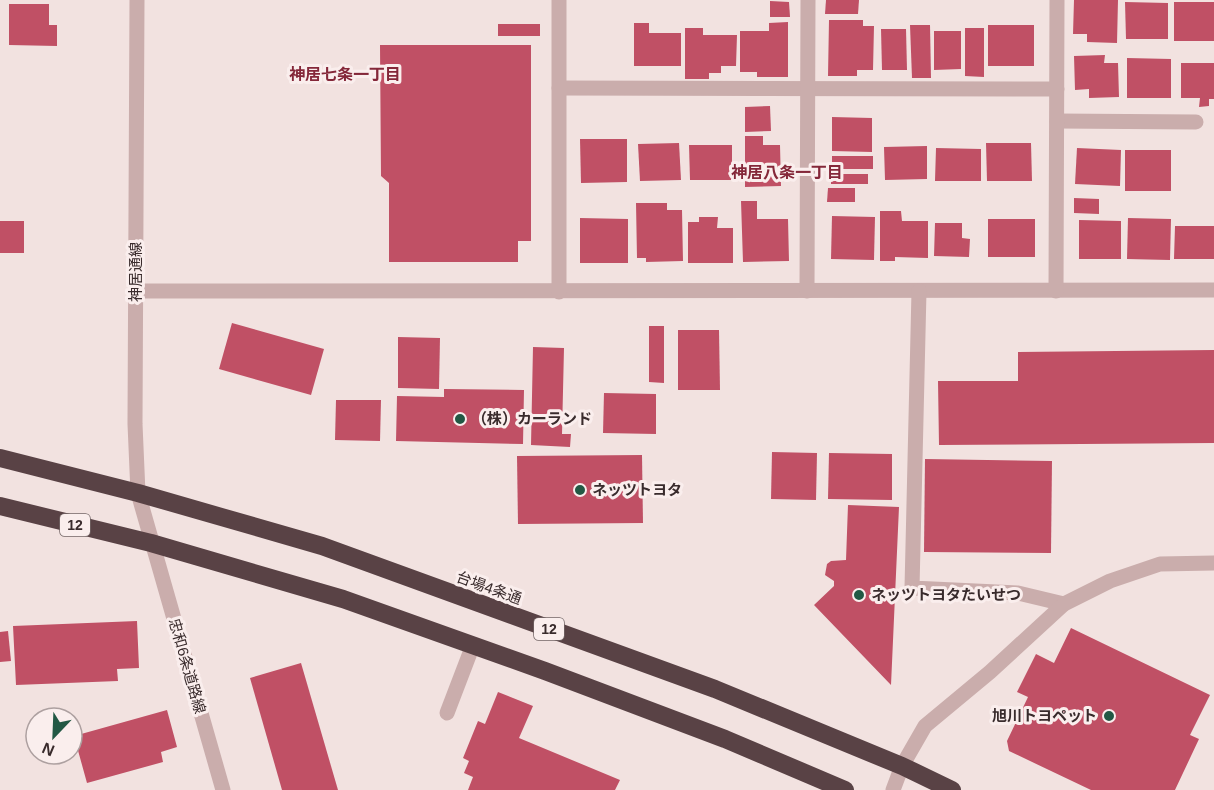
<svg xmlns="http://www.w3.org/2000/svg" width="1214" height="790" font-family="Helvetica,'Noto Sans JP',sans-serif">
<rect width="100%" height="100%" fill="#f2e2e0"/>
<g fill="#c05065">
<path d="M826,0H859L858,14H825Z"/>
<path d="M1074,0H1118L1117,43L1087,42V34H1073Z"/>
<path d="M770,1L789,2L790,17H770Z"/>
<path d="M1125,2L1168,3V39H1126Z"/>
<rect x="1174" y="2" width="40" height="39"/>
<path d="M9,4H49V25H57V46L9,45Z"/>
<path d="M829,20H863V26H874L873,70H857V76H828Z"/>
<path d="M788,22V77H757V72H740V31H769V23Z"/>
<path d="M634,23H649V33H681V66H634Z"/>
<rect x="498" y="24" width="42" height="12"/>
<path d="M910,25H930L931,78H912Z"/>
<rect x="988" y="25" width="46" height="41"/>
<path d="M685,28H703V35H737L736,66H721V73H709V79H685Z"/>
<path d="M965,28H984V77L965,76Z"/>
<path d="M881,29H906L907,70H882Z"/>
<path d="M934,31H961V69L934,70Z"/>
<path d="M380,45H531V241H518V262H389V183L381,176Z"/>
<path d="M1105,55L1104,63H1118L1119,97L1089,98V89L1075,90L1074,56Z"/>
<path d="M1127,58L1171,59V98H1127Z"/>
<path d="M1181,63H1214V99H1209V106L1199,107L1200,98H1181Z"/>
<path d="M770,106L771,131L745,132V107Z"/>
<path d="M832,117L872,118V152L832,151Z"/>
<path d="M745,136H763V145H780L781,186L745,187Z"/>
<path d="M580,139H627V182L581,183Z"/>
<path d="M679,143L681,180L640,181L638,144Z"/>
<path d="M986,143H1031L1032,181H987Z"/>
<path d="M689,145H732V180H690Z"/>
<path d="M927,146V179L885,180L884,147Z"/>
<path d="M936,148L981,149V181H935Z"/>
<path d="M1077,148L1121,150L1120,186L1075,184Z"/>
<rect x="1125" y="150" width="46" height="41"/>
<rect x="832" y="156" width="41" height="13"/>
<rect x="831" y="174" width="37" height="10"/>
<path d="M828,188H855V202H827Z"/>
<path d="M1074,198L1099,199V214L1074,213Z"/>
<path d="M741,201H757V219H788L789,261L743,262Z"/>
<path d="M636,203H667V210H682L683,261L646,262V258H637Z"/>
<path d="M880,211H901L902,221H928V258L895,257V261H880Z"/>
<path d="M832,216L875,217L874,260L831,259Z"/>
<path d="M699,217H718L717,228H733V263H688V222H699Z"/>
<path d="M580,218L628,219V263H580Z"/>
<path d="M1128,218L1171,219L1170,260L1127,259Z"/>
<rect x="988" y="219" width="47" height="38"/>
<path d="M1079,220L1121,221V259H1079Z"/>
<rect x="0" y="221" width="24" height="32"/>
<path d="M935,223H962V238L970,239L969,257L934,256Z"/>
<path d="M1175,226H1214V259H1174Z"/>
<path d="M232,323L324,349L311,395L219,369Z"/>
<path d="M649,326H664V383L649,382Z"/>
<path d="M678,330H719L720,390H678Z"/>
<path d="M398,337L440,338L439,389L398,388Z"/>
<path d="M533,347L564,348L562,434H571L570,447L531,445Z"/>
<path d="M1214,350V443L939,445L938,381H1018V352Z"/>
<path d="M444,389L524,390L523,444L396,441L397,396L444,397Z"/>
<path d="M604,393L656,394V434L603,433Z"/>
<path d="M336,400H381L380,441L335,440Z"/>
<path d="M772,452L817,453L816,500L771,499Z"/>
<path d="M829,453L892,454V500L828,499Z"/>
<path d="M642,455L643,523L518,524L517,456Z"/>
<path d="M925,459L1052,461L1051,553L924,552Z"/>
<path d="M848,505L899,507L891,685L814,605L834,586V581L825,575L827,564L831,561L846,560Z"/>
<path d="M137,621L139,668L117,669L118,681L16,685L13,626Z"/>
<path d="M1071,628L1210,695L1190,735L1199,739L1175,790H1091L1009,751L1007,741L1028,697L1017,692L1036,654L1054,663Z"/>
<path d="M8,631L11,661L0,662V632Z"/>
<path d="M301,663L338,790H282L250,678Z"/>
<path d="M498,692L533,706L519,738L620,780L615,790H468L473,777L464,773L469,761L463,758L478,721L485,724Z"/>
<path d="M167,710L177,747L161,752L163,762L87,783L74,736Z"/>
</g>
<g fill="none" stroke-linecap="round" stroke-linejoin="round">
<g stroke="#caadac" stroke-width="15">
<path d="M137,0L135,424L138,493L223,790"/>
<path d="M559,88L1057,89"/>
<path d="M1057,121L1196,122"/>
<path d="M136,291L1214,290"/>
<path d="M807,291L808,0"/>
<path d="M919,291L912,588L1018,593L1064,604"/>
<path d="M1056,291L1057,0"/>
<path d="M559,292V0"/>
<path d="M447,713L473,645"/>
<path d="M893,790L902,766L925,726L990,672L1064,604L1110,581L1160,564L1214,563"/>
</g>
<g stroke="#594245" stroke-width="18">
<path d="M0,458L138,493L322,546L715,689L902,766L952,790"/>
<path d="M0,506L151,543L343,599L545,671L725,739L845,790"/>
</g>
</g>
<g fill="#225844" stroke="#faeeed" stroke-width="2">
<circle cx="460" cy="419" r="6"/>
<circle cx="580" cy="490" r="6"/>
<circle cx="859" cy="595" r="6"/>
<circle cx="1109" cy="716" r="6"/>
</g>
<g text-anchor="middle" stroke-width="6" stroke-linejoin="round" paint-order="stroke">
<g fill="#faeeed" stroke="#736666" stroke-width="1.5">
<rect x="60" y="514" width="30" height="22" rx="4.5"/>
<rect x="534" y="618" width="30" height="22" rx="4.5"/>
</g>
<g font-size="14" font-weight="bold" fill="#392b2c">
<text x="75" y="530">12</text>
<text x="549" y="634">12</text>
</g>
<g font-size="15" fill="#392b2c" stroke="#faeeed">
<text transform="translate(136 272) rotate(-90)" y="5">神居通線</text>
<text transform="translate(489 588) rotate(20)" y="5">台場4条通</text>
<text transform="translate(187 666) rotate(74)" y="5">忠和6条道路線</text>
</g>
<g font-size="15" font-weight="bold" fill="#392b2c" stroke="#faeeed" text-anchor="start">
<text x="472" y="424">（株）カーランド</text>
<text x="592" y="495">ネッツトヨタ</text>
<text x="871" y="600">ネッツトヨタたいせつ</text>
<text x="1097" y="721" text-anchor="end">旭川トヨペット</text>
</g>
<g font-size="16" font-weight="bold" fill="#842739" stroke="#faeeed">
<text x="345" y="80">神居七条一丁目</text>
<text x="787" y="178">神居八条一丁目</text>
</g>
</g>
<g transform="translate(54 736) rotate(203)"><circle r="28" fill="#faeeed" stroke="#ada0a0" stroke-width="1.5"/>
<path d="M0-4.5L10 22L0 15L-10 22Z" fill="#225844"/>
<text y="-9" font-size="16" font-weight="bold" text-anchor="middle" fill="#392b2c">N</text>
</g>
</svg>
